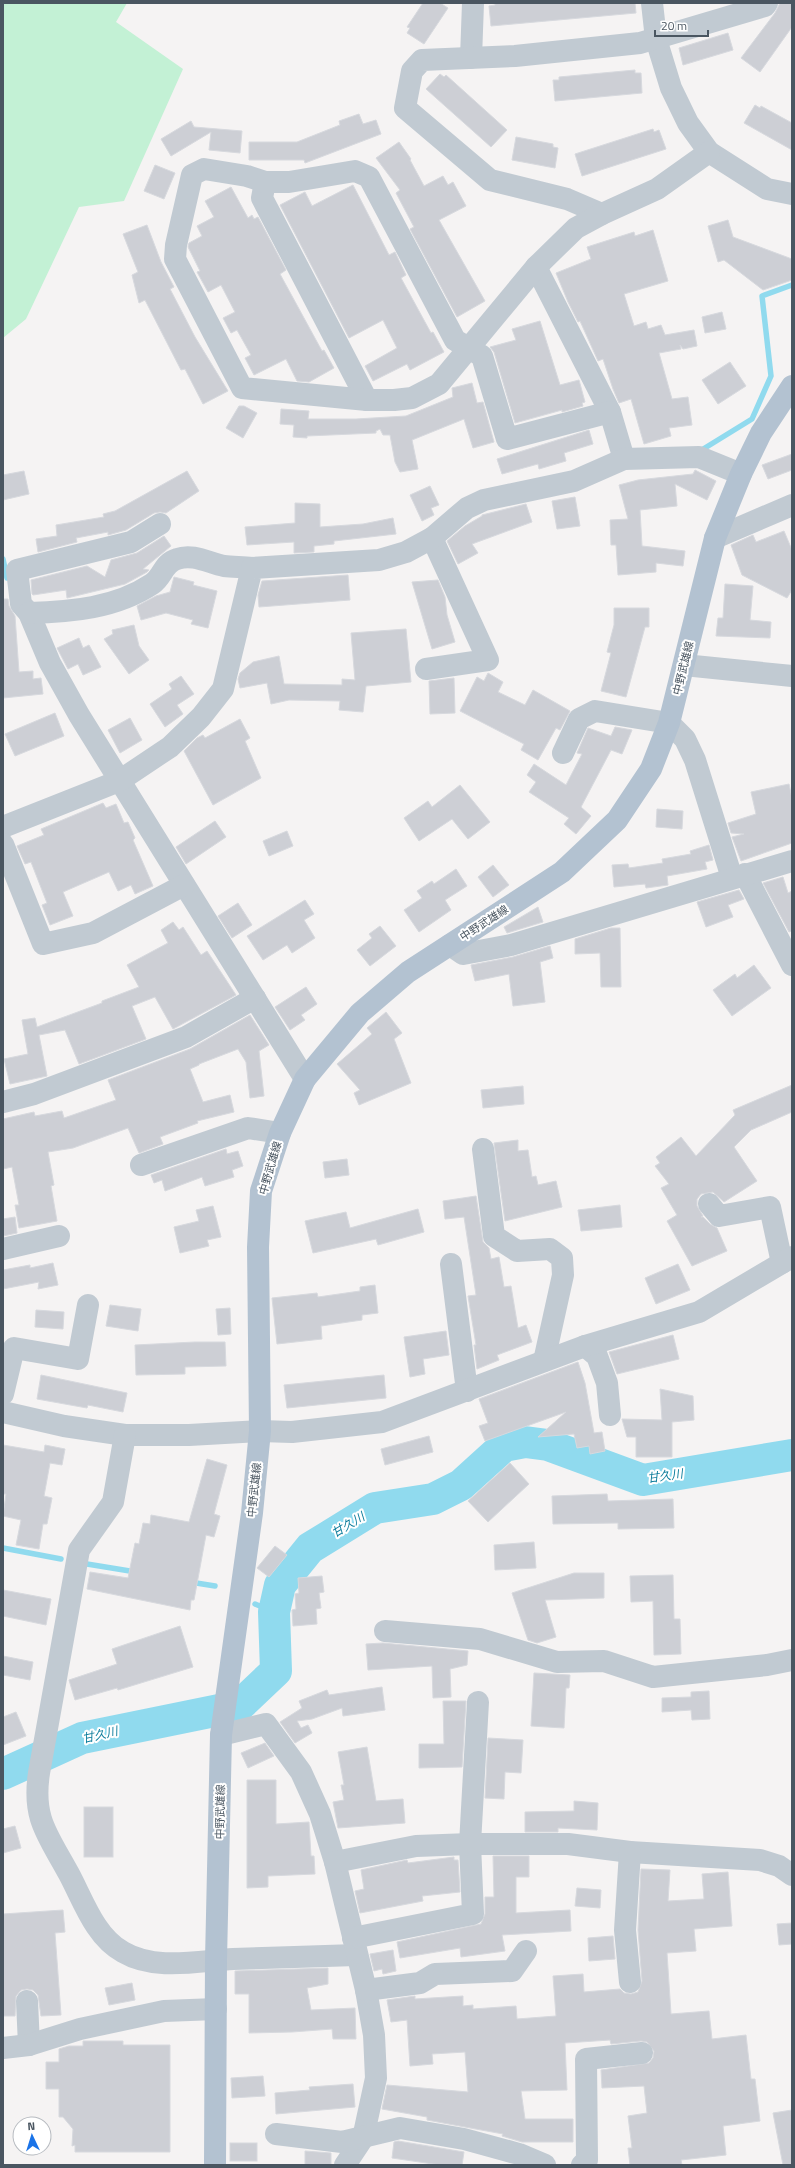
<svg xmlns="http://www.w3.org/2000/svg" width="795" height="2168" font-family="'Titillium Web','Noto Sans JP',sans-serif">
<rect width="100%" height="100%" fill="#f5f3f3"/>
<path fill="#c3f1d5" d="M3,3H127L116,22L183,69L124,201L79,207L26,319L3,338Z"/>
<g fill="none" stroke-linecap="round" stroke-linejoin="round">
<g stroke="#90daee" stroke-width="5.5">
<path d="M700,451L752,419L771,376L762,296L792,285"/>
<path d="M3,559L7,578"/>
<path d="M3,1548L61,1559"/>
<path d="M87,1564L136,1572"/>
<path d="M190,1582L215,1586"/>
<path d="M255,1604L274,1612"/>
</g>
<path stroke="#90daee" stroke-width="32" d="M3,1774L82,1738L239,1706L276,1671L274,1612L280,1585L310,1548L375,1508L433,1499L461,1485L504,1446L525,1442L548,1445L643,1480L792,1455"/>
</g>
<g fill="#cdcfd5" stroke="#d7d9de">
<path d="M423,3H440L448,8L424,44L407,33L410,28L407,27Z"/>
<path d="M495,3H635L636,13L491,26L489,6L495,5Z"/>
<path d="M780,3H792V27L760,72L741,58L775,13Z"/>
<path d="M728,33L733,50L683,65L679,48Z"/>
<path d="M635,70V73H641L642,93L555,101L553,80H559V77Z"/>
<path d="M440,74L444,77L446,75L507,130L491,147L426,89Z"/>
<path d="M755,105L760,108L761,106L792,123V150L744,123Z"/>
<path d="M359,114L363,124L376,120L381,134L305,163L304,160H249V142H297L340,125L339,121Z"/>
<path d="M191,121L194,127L242,131L240,153L209,150L211,132L171,156L161,139Z"/>
<path d="M653,129L654,132L659,130L666,149L582,176L575,154Z"/>
<path d="M516,137L553,144V147L558,148L555,168L512,160Z"/>
<path d="M399,142L411,159L410,160L424,186L443,176L448,185L453,182L466,206L439,220L485,301L457,317L410,229L414,227L396,193L400,190L376,158Z"/>
<path d="M155,165L175,173L164,199L144,191Z"/>
<path d="M353,185L389,255L395,252L406,275L401,278L431,333L433,332L444,352L410,370L407,364L373,381L365,366L397,348L383,320L349,338L280,205L305,192L312,206Z"/>
<path d="M231,187L248,218L252,215L254,219L258,217L286,270L280,274L322,351L324,350L334,368L309,382L297,381L286,359L254,375L245,358L251,355L237,330L231,333L223,318L235,312L221,285L208,292L197,272L200,271L188,247L189,243L202,236L197,226L214,217L205,201Z"/>
<path d="M728,220L733,237L792,259V280L763,290L724,260L718,262L708,226Z"/>
<path d="M147,225L161,262L174,287L170,289L195,337L228,391L203,404L185,369L181,370L145,300L139,303L132,275L138,272L123,234Z"/>
<path d="M653,230L668,281L624,294L634,326L646,322L648,329L661,325L665,335L694,330L697,346L683,349L680,345L681,349L659,353L672,399L688,397L692,425L669,428L671,436L644,444L631,399L619,403L613,389L603,359L598,361L580,321L578,322L568,302L556,273L591,259L587,247L634,232L635,236Z"/>
<path d="M722,312L726,329L705,333L702,317Z"/>
<path d="M540,321L560,385L579,380L585,402L582,403L583,406L562,412V410L515,423L494,352L490,347L516,340L512,329Z"/>
<path d="M730,362L746,386L718,404L702,380Z"/>
<path d="M472,383L477,403L483,402L494,442L473,448L464,419L412,440L418,469L400,472L395,462L390,435H383L380,429L376,431V433L307,436V438L293,437L294,425L280,424L281,409L309,411L308,419H356L406,416L453,397L452,388Z"/>
<path d="M239,406H244L257,413L243,438L226,428Z"/>
<path d="M589,430L593,444L564,453L566,461L539,469L538,464L502,474L497,459Z"/>
<path d="M792,454V470L768,479L762,465Z"/>
<path d="M695,470L716,481L707,500L675,484L677,506L640,510L642,546L685,551L683,566L656,563V572L618,575L616,545H611L610,520L628,519L619,485L638,480L693,474Z"/>
<path d="M24,471L29,494L3,500V475Z"/>
<path d="M187,471L199,491L166,513L160,512L154,513L126,530L108,535V532L76,538L77,542L38,552L36,539L57,536L56,525L104,517L103,514L115,511Z"/>
<path d="M430,486L439,505L431,508L434,515L422,521L410,495Z"/>
<path d="M575,497L580,526L557,529L552,501Z"/>
<path d="M295,503L320,504V527L363,524L393,518L396,534L334,541V544L314,546V552L294,553V542L247,545L245,527L295,523Z"/>
<path d="M526,504L532,522L472,544L478,553L458,564L447,541L465,526L482,516V515Z"/>
<path d="M784,531L792,550V590L787,598L742,575L731,545L753,535L756,542Z"/>
<path d="M164,536L171,546L143,569L149,570L147,572L125,584L67,598L66,590L33,595L32,594L31,580L87,566L105,577L111,560L137,553Z"/>
<path d="M348,575L350,600L259,607L258,595L262,581Z"/>
<path d="M174,577L194,582L193,585L217,591L208,628L191,624L193,620L166,613L141,620L137,606L156,596L170,592Z"/>
<path d="M438,580L445,597L447,615L455,642L432,649L412,582Z"/>
<path d="M725,584L753,586L750,620L771,622L770,638L716,636L718,618H723Z"/>
<path d="M3,599H8L9,606L15,616L19,672L33,671V679L41,678L43,694L3,698Z"/>
<path d="M614,608H649V627H645L626,697L601,691L611,653L607,652L614,625Z"/>
<path d="M134,625L139,646L149,660L129,674L104,639L113,634L112,630Z"/>
<path d="M406,629L411,682L366,686L363,712L339,710L340,701L289,700L271,704L267,683L240,688L238,679L240,673L253,662L279,656L284,684L342,685V679L355,680L351,633Z"/>
<path d="M79,638L83,648L89,645L101,667L83,675L78,664L68,669L57,648Z"/>
<path d="M488,673L503,682L498,692L525,705L533,690L570,711L560,730L556,728L538,760L521,750L524,744L460,711L477,677L484,681Z"/>
<path d="M181,676L194,694L177,705L183,714L165,727L150,704L172,689L169,684Z"/>
<path d="M454,678L455,713L430,714L429,681Z"/>
<path d="M55,713L64,736L15,756L5,734Z"/>
<path d="M130,718L142,740L120,753L108,730Z"/>
<path d="M240,719L250,738L245,741L261,778L213,805L184,751L197,738L203,735L205,738Z"/>
<path d="M615,727L632,730L622,754L611,750L581,807L591,816L576,834L564,824L569,818L529,792L536,782L527,775L534,764L566,785L582,754L577,753L588,728L611,736Z"/>
<path d="M789,784L792,798V843L741,861L732,837L744,834L731,833L728,823L756,814L751,792Z"/>
<path d="M460,785L490,822L468,839L452,819L419,841L404,818L428,801L432,807Z"/>
<path d="M103,803L106,808L116,804L124,823L128,822L135,838L133,840L153,886L135,894L131,885L118,891L109,872L63,892L73,916L50,925L42,905L47,903L31,862L25,864L17,846L44,835L41,829Z"/>
<path d="M657,809L683,811L682,829L656,827Z"/>
<path d="M215,821L226,837L186,864L176,847Z"/>
<path d="M287,831L293,846L269,856L263,841Z"/>
<path d="M709,845L713,860L705,862L707,869L667,876L668,885L646,888L645,884L614,887L612,865L628,864L629,868L663,863L662,859L691,854L690,851Z"/>
<path d="M493,865L509,885L493,897L478,877Z"/>
<path d="M456,869L467,886L445,900L451,910L419,932L404,910L422,898L417,891L432,881L434,884Z"/>
<path d="M783,877L788,893L792,891V931L789,932L763,883Z"/>
<path d="M739,890L744,899L728,905L733,917L706,927L697,902Z"/>
<path d="M305,900L314,914L304,920L315,938L292,953L287,945L263,960L247,936Z"/>
<path d="M238,903L252,925L232,938L218,916Z"/>
<path d="M538,907L543,922L507,933L504,927Z"/>
<path d="M173,922L179,930L183,927L201,955L207,951L236,995L173,1029L155,997L132,1006L146,1039L79,1064L65,1030L39,1035L47,1076L10,1084L4,1059L28,1054L22,1020L35,1018L37,1027L102,1003V1001L139,987L127,965L168,943L161,930Z"/>
<path d="M380,926L396,946L370,966L357,950L372,938L369,934Z"/>
<path d="M611,928H620L621,987H601L600,953L575,954V939Z"/>
<path d="M550,946L553,958L540,962L545,1002L513,1006L509,974L475,981L471,965L513,957Z"/>
<path d="M754,965L771,988L732,1016L713,990L735,974L737,978Z"/>
<path d="M306,987L317,1004L301,1015L305,1020L290,1030L275,1007Z"/>
<path d="M386,1012L402,1033L394,1039L411,1083L359,1105L354,1093L360,1090L337,1064L372,1034L367,1028Z"/>
<path d="M250,1015L269,1045L259,1051L264,1096L250,1098L246,1062L238,1049L199,1064V1065L190,1069L203,1102L230,1095L234,1112L197,1121L198,1123L160,1137L163,1144L139,1153L128,1128L73,1148L48,1152L54,1185L51,1186L57,1221L19,1228L15,1205H19L12,1167L3,1169V1119L34,1112L35,1116L62,1111L64,1118L116,1100L108,1080L190,1049Z"/>
<path d="M792,1085V1112L751,1130L734,1147L757,1181L724,1202L713,1192L701,1194L697,1199V1206L703,1216L701,1217H703L710,1224L717,1228L727,1251L692,1266L667,1221L677,1215L661,1188L669,1184L655,1166L660,1163L656,1157L681,1137L696,1156L735,1115L733,1110Z"/>
<path d="M523,1086L524,1104L483,1108L481,1090Z"/>
<path d="M518,1140V1151L528,1150L532,1177L536,1176L538,1185L556,1181L562,1207L505,1221L494,1143Z"/>
<path d="M226,1149L227,1154L238,1151L243,1166L232,1170L234,1177L205,1186L202,1177L165,1191L162,1180L154,1183L151,1175Z"/>
<path d="M347,1159L349,1175L325,1178L323,1162Z"/>
<path d="M476,1196L483,1242L489,1248L491,1259L499,1257L504,1287L511,1286L518,1328L526,1325L532,1342L497,1355L499,1360L477,1369L474,1345H476L468,1296L476,1295L464,1217L445,1219L443,1201Z"/>
<path d="M620,1205L622,1227L581,1231L578,1210Z"/>
<path d="M213,1206L221,1237L207,1240L209,1246L180,1253L174,1227L199,1221L196,1210Z"/>
<path d="M418,1209L424,1232L378,1245L376,1239L313,1253L305,1221L346,1212L350,1228Z"/>
<path d="M15,1217L17,1233L3,1236V1219Z"/>
<path d="M53,1263L58,1285L38,1289L39,1282L3,1289V1270L30,1265V1268Z"/>
<path d="M678,1264L690,1290L656,1304L645,1278Z"/>
<path d="M375,1285L378,1313L362,1315V1320L321,1326L322,1339L277,1344L272,1298L317,1293L318,1297L360,1291V1287Z"/>
<path d="M110,1305L141,1309L138,1331L106,1326Z"/>
<path d="M230,1308L231,1334L218,1335L216,1309Z"/>
<path d="M36,1310L64,1312L63,1329L35,1327Z"/>
<path d="M446,1331L449,1355L423,1359L425,1374L410,1377L404,1337Z"/>
<path d="M673,1335L679,1359L617,1374L609,1352Z"/>
<path d="M195,1342H225L226,1366L185,1367V1374L136,1375L135,1345Z"/>
<path d="M578,1362L585,1383L594,1433L602,1432L605,1451L590,1454L589,1446L577,1448L574,1434L538,1437L566,1412L485,1441L479,1426L488,1423L479,1399Z"/>
<path d="M41,1375L127,1393L123,1412L88,1405L87,1408L37,1399Z"/>
<path d="M384,1375L386,1398L287,1408L284,1385Z"/>
<path d="M660,1389L693,1396L694,1420L672,1422V1457H636V1437H627L622,1419L662,1420Z"/>
<path d="M429,1436L433,1452L385,1465L381,1449Z"/>
<path d="M3,1445L44,1452L45,1445L65,1449L62,1465L50,1463L44,1496L52,1498L47,1524H43L39,1549L16,1545L21,1520L3,1516L6,1494H3Z"/>
<path d="M207,1459L227,1465L214,1514L220,1516L214,1537L206,1535L194,1600H191L190,1610L87,1589L90,1572L128,1578L135,1543L139,1544L143,1523L150,1524L151,1515L189,1522Z"/>
<path d="M510,1463L529,1484L488,1522L468,1501Z"/>
<path d="M607,1494L608,1501L673,1499L674,1528L618,1529V1523L553,1524L552,1496Z"/>
<path d="M534,1542L536,1568L495,1570L494,1545Z"/>
<path d="M275,1546L287,1555L269,1577L257,1568Z"/>
<path d="M574,1573H604V1598L545,1600L556,1637L537,1643L528,1640L512,1593Z"/>
<path d="M673,1575L674,1619H680L681,1654L654,1655L653,1601L631,1602L630,1576Z"/>
<path d="M322,1576L324,1592L319,1593L321,1608L316,1609L317,1624L293,1626L292,1610L296,1609L295,1594L299,1593L298,1578Z"/>
<path d="M3,1590L51,1599L46,1625L3,1616Z"/>
<path d="M180,1626L193,1667L118,1690L117,1688L75,1700L69,1680L117,1664L112,1649Z"/>
<path d="M383,1643L468,1651L467,1665L450,1669L451,1697L433,1698L432,1666L368,1670L366,1644Z"/>
<path d="M3,1656L33,1662L30,1680L3,1675Z"/>
<path d="M534,1673L570,1675L569,1688H566L564,1728L531,1726Z"/>
<path d="M382,1687L385,1710L343,1716L342,1708L312,1719L297,1721L301,1728L308,1725L312,1733L295,1743L280,1722L302,1708L299,1701L327,1690L329,1695Z"/>
<path d="M709,1691L710,1719L692,1720L691,1710L662,1712V1698L691,1697V1692Z"/>
<path d="M443,1701H466L462,1767L419,1768V1744H444Z"/>
<path d="M16,1712L26,1736L3,1745V1717Z"/>
<path d="M488,1738L523,1740L521,1773L505,1772L504,1799L485,1798Z"/>
<path d="M265,1743L274,1756L248,1768L241,1753Z"/>
<path d="M367,1747L376,1801L403,1799L405,1823L338,1828L333,1802L344,1800L341,1785H344L338,1752Z"/>
<path d="M247,1780H276V1824L309,1822L311,1856H314L315,1874L268,1876V1887L247,1888Z"/>
<path d="M574,1801L598,1803L597,1830L558,1828V1832H525V1812L574,1811Z"/>
<rect x="84" y="1807" width="29" height="50"/>
<path d="M15,1826L21,1848L3,1853V1829Z"/>
<path d="M493,1856H529V1877H516V1913L570,1910L571,1931L502,1935L505,1951L461,1957L460,1948L400,1958L397,1942L481,1924L485,1914V1897H494Z"/>
<path d="M454,1857V1860H458L460,1892L422,1896L423,1901L360,1913L355,1891L364,1889L361,1870L407,1860L408,1863Z"/>
<path d="M641,1869L670,1870L668,1901L704,1899L702,1874L728,1872L732,1926L694,1929L696,1951L667,1953L671,2014L709,2011L712,2039L746,2035L751,2079H755L760,2121L723,2126L726,2155L681,2160L682,2165H630L628,2148H632L628,2116L647,2113L644,2086L602,2088L601,2070L649,2063L653,2058L654,2051L647,2042L641,2041L611,2044L610,2040L565,2043L567,2090L521,2091L525,2119H573V2142H522L502,2136L503,2134L427,2120V2117L382,2109L387,2085L468,2092L465,2052L432,2054L433,2064L410,2066L407,2020L391,2022L387,2000L415,1996V1999L463,1996V2006L473,2005V2009L516,2006L517,2019L556,2016L553,1976L583,1974L584,1992L620,1989L624,1993L631,1994L638,1992L642,1981L638,1930Z"/>
<path d="M577,1888L601,1890L600,1908L575,1906Z"/>
<path d="M63,1910L65,1932L55,1933L61,2015L41,2016L38,1995L33,1990L27,1989L21,1990L16,1996L15,2016H3V1914Z"/>
<path d="M792,1923V1944L779,1945L777,1924Z"/>
<path d="M613,1936L615,1959L589,1961L588,1938Z"/>
<path d="M393,1950L396,1971L383,1974L382,1969L374,1971L370,1954Z"/>
<path d="M328,1968V1984L307,1988L311,2010L355,2008L356,2039H333L332,2029L292,2032L249,2033V1994H235V1971Z"/>
<path d="M132,1983L135,2000L109,2005L105,1988Z"/>
<path d="M83,2041H123V2045H170V2152H75V2145L72,2146L73,2129L63,2117H59V2089H46V2062H59V2049L69,2046H83Z"/>
<path d="M263,2076L265,2096L232,2098L231,2078Z"/>
<path d="M353,2084L355,2107L276,2114L275,2093L310,2090L309,2087Z"/>
<path d="M792,2110V2165H783L773,2113Z"/>
<path d="M398,2141L464,2152L462,2165H440L392,2158L394,2142Z"/>
<rect x="230" y="2143" width="27" height="18"/>
<path d="M305,2151L331,2153V2165H305Z"/>
</g>
<g fill="none" stroke-linecap="round" stroke-linejoin="round">
<g stroke="#c1cad2" stroke-width="22">
<path d="M652,3L656,39L671,88L688,123L709,152L767,189L792,194"/>
<path d="M471,58L473,3"/>
<path d="M265,182L262,198L367,400"/>
<path d="M602,214L567,199L490,180L405,108L412,71L422,60L515,56L640,43L765,6L767,3"/>
<path d="M536,267L610,412L624,459"/>
<path d="M610,412L507,439L482,356L455,340L369,177L355,171L289,182H265L247,176L204,169L192,175L176,245L175,259L242,388L367,400H394L412,398L439,384L536,267L576,228L602,214L657,189L709,152"/>
<path d="M160,524L131,542L17,570L21,604L29,613L50,663L79,715L305,1079"/>
<path d="M715,538L792,505"/>
<path d="M29,613C71,612 116,608 152,584C163,577 163,563 177,559C193,553 209,563 224,566C233,567 243,567 252,568"/>
<path d="M684,665L792,676"/>
<path d="M426,669L488,660L432,538"/>
<path d="M563,753L579,719L595,711L669,723L685,739L695,760L732,878"/>
<path d="M3,827L119,781L170,747L201,717L223,689L252,568L379,560L406,552L432,538L467,508L484,500L574,481L624,459L699,457L741,474"/>
<path d="M3,844L43,944L93,933L184,885"/>
<path d="M745,874L792,965"/>
<path d="M450,945L463,954L511,945L792,861"/>
<path d="M3,1102L34,1094L186,1037L255,998"/>
<path d="M483,1149L494,1236L517,1251L550,1249L562,1258L563,1275L544,1361"/>
<path d="M141,1165L248,1128L280,1133"/>
<path d="M709,1204L719,1216L770,1207L782,1263"/>
<path d="M3,1249L59,1236"/>
<path d="M451,1264L467,1391"/>
<path d="M585,1346L597,1356L607,1383L610,1415"/>
<path d="M3,1394L14,1348L78,1359L88,1305"/>
<path d="M3,1412L64,1426L125,1435H189L260,1431L292,1432L382,1422L585,1346L699,1312L792,1257"/>
<path d="M125,1435L113,1502L79,1550L39,1773C32,1819 48,1835 69,1874C83,1900 95,1937 123,1952C155,1971 198,1961 233,1959C274,1958 315,1956 356,1955"/>
<path d="M385,1631L480,1639L557,1662L604,1661L653,1677L767,1665L792,1660"/>
<path d="M221,1735L266,1724L301,1772L320,1814L335,1862L366,1990L374,2035L376,2078L363,2138L345,2165"/>
<path d="M335,1862L416,1846L470,1844H568L630,1852L760,1860L779,1866L792,1875"/>
<path d="M353,1938L473,1914L470,1844L478,1702"/>
<path d="M630,1982L625,1930L630,1852"/>
<path d="M366,1990L420,1983L435,1974L512,1971L526,1951"/>
<path d="M27,2001L29,2045"/>
<path d="M3,2048L29,2045L80,2029L164,2011L216,2009"/>
<path d="M276,2134L342,2142L400,2128L464,2139L519,2154L545,2165"/>
<path d="M582,2165L587,2160L586,2059L642,2053"/>
</g>
<path stroke="#b3c2d1" stroke-width="22" d="M215,2165L216,1960L221,1735L252,1513L260,1431L258,1247L261,1191L280,1133L305,1079L360,1013L408,972L562,872L617,820L651,769L669,723L715,538L741,474L761,433L792,386"/>
</g>
<g text-anchor="middle" stroke-width="4" stroke-linejoin="round" paint-order="stroke">
<g font-size="11" fill="#4a5661" stroke="#fff">
<text transform="translate(683 668) rotate(-76)" y="4">中野武雄線</text>
<text transform="translate(484 923) rotate(-33)" y="4">中野武雄線</text>
<text transform="translate(270 1168) rotate(-74)" y="4">中野武雄線</text>
<text transform="translate(254 1490) rotate(-84)" y="4">中野武雄線</text>
<text transform="translate(220 1812) rotate(-89)" y="4">中野武雄線</text>
</g>
<g font-size="12" font-style="italic" fill="#0c7c9b" stroke="#fff">
<text transform="translate(665 1476) rotate(-8)" y="4">甘久川</text>
<text transform="translate(348 1525) rotate(-31)" y="4">甘久川</text>
<text transform="translate(100 1735) rotate(-13)" y="4">甘久川</text>
</g>
</g>
<rect width="795" height="2168" fill="none" stroke="#4a5661" stroke-width="8"/>
<g transform="translate(32 2136) rotate(356)"><circle r="19" fill="#ffffff" stroke="#b7bbc0"/>
<path d="M0-3L7 15L0 10L-7 15Z" fill="#1a73e8"/>
<text y="-6" font-size="11" font-weight="bold" text-anchor="middle" fill="#4a5661">N</text>
</g>
<path d="M655 30v6h53v-6" fill="none" stroke="#4a5661" stroke-width="2"/>
<text x="661" y="30" font-size="12" fill="#4a5661" stroke="#ffffff" stroke-width="3" paint-order="stroke">20 m</text>
</svg>
